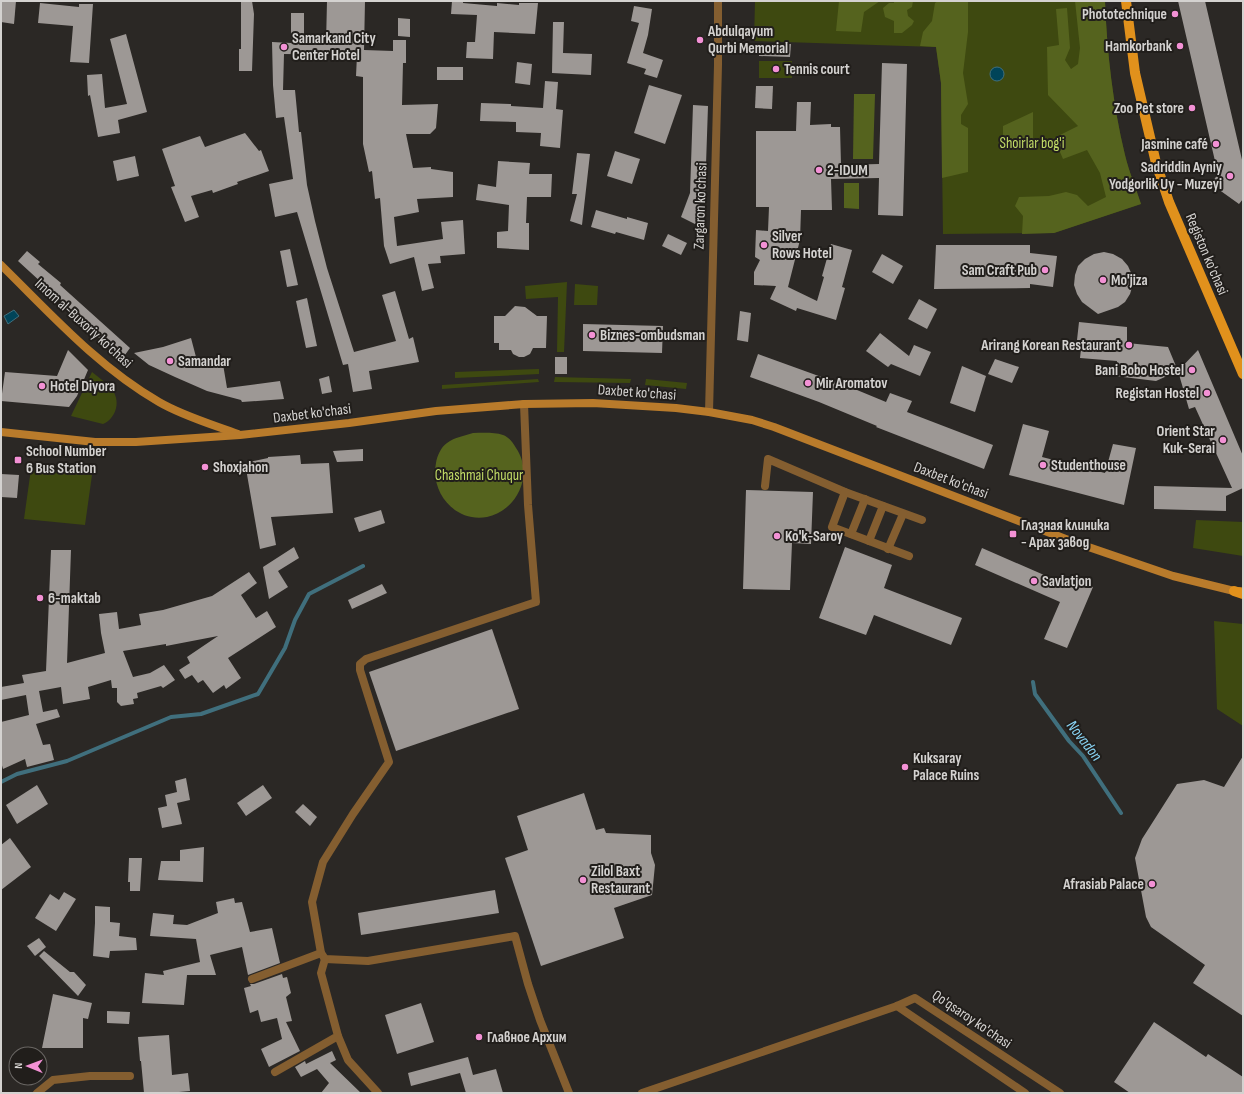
<svg xmlns="http://www.w3.org/2000/svg" width="1244" height="1094" font-family="'Sofia Sans Condensed',sans-serif">
<rect width="100%" height="100%" fill="#2b2825"/>
<g fill="#3e4910">
<path d="M755,1H1105C1107,53 1113,105 1125,155C1129,172 1136,188 1141,204L1054,233L943,234L941,83L936,47L754,41Z"/>
<rect x="759" y="61" width="33" height="17"/>
<path d="M567,282L564,352H557L558,297L526,299L525,286Z"/>
<path d="M575,284L598,286L597,305H574Z"/>
<path d="M539,369V374L455,378V372Z"/>
<path d="M92,372C98,377 110,385 113,391C121,403 115,419 103,424L71,416Z"/>
<path d="M555,377L631,379L630,383L554,382Z"/>
<path d="M538,379L539,382L442,389V385Z"/>
<path d="M646,379L687,383L686,389L645,385Z"/>
<path d="M31,469L92,475L85,525L24,519Z"/>
<path d="M1196,520L1243,522V556L1193,548Z"/>
<path d="M1214,621L1243,624V726L1217,709Z"/>
</g>
<g fill="#55631e">
<path d="M839,1H880L864,12L861,32L836,31Z"/>
<path d="M894,1H913L912,7L907,10L908,16L914,21L912,25L902,33H894V21L885,17L883,8L889,3H894Z"/>
<path d="M938,1H968V32L963,73L968,104L961,115V124L968,128V172L942,178L941,83L936,47L920,46L923,32L932,21L935,3Z"/>
<path d="M1075,1H1105C1107,53 1113,105 1125,155C1129,172 1136,188 1141,204L1054,233L1022,234L1023,216L1015,206L1019,197L1049,196L1066,192L1077,195L1088,206L1106,197L1100,173L1087,150L1063,159L1054,138L1078,126L1048,95L1047,47L1059,45L1056,9L1067,8L1070,48L1065,60L1071,69L1078,64L1080,48Z"/>
<path d="M854,94H875L873,159H853Z"/>
<path d="M1033,112V147L1003,148V126Z"/>
<path d="M844,183H859V209L844,208Z"/>
<path d="M473,433C482,433 494,432 503,435C509,437 513,443 516,448C534,474 518,510 487,517C456,523 430,493 436,463C437,456 441,447 447,443C455,437 464,436 473,433Z"/>
</g>
<g fill="#004459" stroke="#406f7d">
<circle cx="997" cy="74" r="7"/>
<path d="M14,310L19,316L8,324L4,316Z"/>
</g>
<g fill="none" stroke-linecap="round" stroke-linejoin="round">
<g stroke="#406f7d" stroke-width="4">
<path d="M1033,682L1035,694L1069,741L1083,756L1121,813"/>
<path d="M1,782L17,774L67,761L171,717L201,714L258,694L285,648L295,620L309,594L363,566"/>
</g>
</g>
<g fill="#9d9895">
<path d="M1,1H16L14,24L1,22Z"/>
<path d="M241,1H252L254,14L252,71H239V49H241Z"/>
<path d="M327,1H365L364,50L393,51V40H406V63H403L402,105L438,104L436,128L430,134H406L413,168L431,167V169L453,172V197L417,199L419,212L394,217L397,246L443,239L441,222L463,220L465,254L440,256L441,263L428,264L434,288L422,291L414,257L390,264L384,246L380,198L375,199L372,171L369,172L363,144V77L356,76L357,55L284,54L283,90H295L299,132H301L307,185L315,221L327,268L354,352L396,341L382,295L395,291L409,339L413,337L419,362L369,371L372,389L353,392L348,364L343,365L297,212L275,217L269,184L293,179L284,117L276,118L273,85L272,42L291,43V13H304V43L326,44Z"/>
<path d="M452,1H463V3L497,6V3L519,5V3H538L535,34L494,32L493,59L466,58L467,42H475L477,15L451,14Z"/>
<path d="M1178,1H1205L1243,164V199L1239,204L1211,184L1218,174Z"/>
<path d="M40,3L79,7V4H93L89,63L70,62L73,26L38,23Z"/>
<path d="M634,6L652,9L648,35L643,53L663,60L657,78L644,74L646,69L627,63L639,23L631,21Z"/>
<path d="M398,18L410,19V37L398,36Z"/>
<path d="M553,22H564L563,53L592,54L591,75L552,73Z"/>
<path d="M126,34L147,112L118,120L120,133L98,137L90,95L88,96L87,75L102,74L105,108L127,104L110,39Z"/>
<path d="M759,44H791L790,57L759,56Z"/>
<path d="M517,62L532,64L530,85L515,83Z"/>
<path d="M882,63L907,64L903,216L878,215L879,178L831,179L832,210H801L800,240L788,287L817,301L824,277L822,276L831,244L852,250L842,287L845,288L836,320L797,308L796,311L770,299L776,286L754,285V272L760,260L755,257L756,230L768,231L769,207H756V131H796L797,102H811L810,125L831,124V127H840L841,165L879,164Z"/>
<rect x="437" y="67" width="26" height="13"/>
<path d="M545,81L558,82L556,109L563,110L560,148L540,146L541,133L516,132V122L480,121L481,103L511,104V106L543,108Z"/>
<path d="M649,85L682,95L665,144L634,133Z"/>
<path d="M756,86H773L772,109L755,108Z"/>
<path d="M693,105L708,106L705,194H700L699,226L681,217L690,193Z"/>
<path d="M245,133L259,151L261,150L269,171L237,182L238,184L213,193L212,190L191,196L199,217L185,222L171,187L175,186L162,149L200,136L205,147Z"/>
<path d="M615,151L640,159L632,184L607,176Z"/>
<path d="M577,153L590,154L582,225L570,221L577,194H572Z"/>
<path d="M135,156L139,176L117,181L113,161Z"/>
<path d="M498,161L530,163L529,174H552L551,197H527L526,223H529V250L497,248V232L508,231L509,205L476,200L478,184L496,187Z"/>
<path d="M596,210L627,219V217L648,223L644,240L616,232L615,234L591,227Z"/>
<path d="M668,234L687,243L681,255L662,246Z"/>
<path d="M936,245H1030V253L1057,256L1053,287L1030,284V288L934,289Z"/>
<path d="M290,249L298,285L287,287L280,251Z"/>
<path d="M27,251L40,262L38,264L61,283L60,285L130,348L122,359L64,306L65,304L18,261Z"/>
<path d="M1104,252L1113,254L1122,259L1128,266L1132,275L1133,284L1130,294L1125,302L1118,307L1098,314L1082,302L1077,294L1074,285L1075,275L1078,266L1085,259L1094,254Z"/>
<path d="M882,254L903,266L893,284L872,272Z"/>
<path d="M307,298L317,346L306,348L296,301Z"/>
<path d="M919,299L937,309L927,329L908,319Z"/>
<path d="M515,306L525,307L537,316H547L546,348H533L530,354L524,357H519L513,354L511,350H499V343H494V316H505Z"/>
<path d="M740,311L751,313L748,342L737,340Z"/>
<path d="M1079,322L1127,327V343L1168,347L1178,371L1156,381L1115,376L1117,361L1080,358L1082,340H1077Z"/>
<path d="M583,324L663,326L662,353L583,351Z"/>
<path d="M880,333L909,356L914,345L931,352L920,376L891,364L888,367L866,351Z"/>
<path d="M191,338L196,357L216,358L223,364L227,388L280,381L284,399L242,402L241,400L207,391L175,377L149,365L134,353L163,347Z"/>
<path d="M68,350L88,370L77,396L69,407L1,401L5,372L57,376Z"/>
<path d="M1198,350L1243,456V488L1226,496V511L1154,509V486L1232,488L1195,407L1189,409L1178,371Z"/>
<path d="M758,354L827,379L828,378L886,402L890,393L912,401L907,412L993,445L984,469L876,427L877,426L819,402L750,377Z"/>
<rect x="555" y="357" width="12" height="17"/>
<path d="M995,359L1019,367L1012,383L988,374Z"/>
<path d="M962,366L986,376L975,412L950,403Z"/>
<path d="M329,376L332,392L322,394L319,379Z"/>
<path d="M1023,424L1049,431L1042,457L1105,473L1113,444L1136,448L1124,505L1009,475Z"/>
<path d="M363,449V461L337,462L333,451Z"/>
<path d="M300,455L301,464L329,463L333,513L271,517L276,545L260,549L245,463L268,458V457Z"/>
<path d="M1,474L19,475L17,498L1,497Z"/>
<path d="M746,490L813,492L811,544L792,543L790,590L743,589Z"/>
<path d="M381,510L385,523L359,532L354,518Z"/>
<path d="M294,547L299,558L278,571L288,587L269,599L263,567Z"/>
<path d="M845,547L892,565L884,588L962,618L951,645L874,615L866,635L819,618Z"/>
<path d="M982,548L1067,585L1070,577L1093,587L1067,648L1044,639L1060,602L975,565Z"/>
<path d="M51,550H71L67,663L105,653L101,633L99,614L117,612L119,629L141,625L139,614L163,610L212,596L249,572L257,583L241,595L256,618L267,611L276,627L228,658L241,678L226,689L224,685L213,693L203,680L198,683L192,675L185,679L179,670L190,663L187,657L218,636L166,646V644L123,651L133,677L150,673L164,665L175,680L163,688L161,686L137,693L138,698L133,699L134,704L121,706L117,702V688H112L111,680L88,687L90,699L63,704L61,687L39,691L43,712L57,709L60,717L36,724L43,745L50,744L54,760L27,767L25,759L3,769L1,762V722L29,715L26,695L1,700V687L24,683L22,675L46,671Z"/>
<path d="M382,584L387,593L352,609L348,600Z"/>
<path d="M492,629L519,709L396,751L369,672Z"/>
<path d="M1243,756V1016L1193,983L1205,965L1151,927L1146,917L1135,858L1142,839L1177,784L1204,780L1224,787Z"/>
<path d="M186,778L190,800L177,803L182,824L162,828L158,808L167,806L165,795L177,792L175,781Z"/>
<path d="M37,785L48,804L17,824L6,805Z"/>
<path d="M263,785L272,798L246,816L237,803Z"/>
<path d="M584,793L596,830L604,828L606,833L651,835V853L655,865L652,895L614,908L624,938L541,966L505,858L528,850L517,816Z"/>
<path d="M303,804L317,817L310,826L295,812Z"/>
<path d="M10,838L31,867L1,890V845Z"/>
<path d="M204,847L203,882L158,880L161,861H180V850Z"/>
<path d="M129,858H142L140,891H130V882H128Z"/>
<path d="M495,890L499,913L361,935L358,913Z"/>
<path d="M64,892L76,899L56,931L35,918L50,894L59,900Z"/>
<path d="M234,898L235,903L242,902L250,932L272,928L280,963L248,975L242,947L210,955L216,975H187L184,1005L142,1003L145,973L164,975L163,971L200,962L196,939L150,936L153,913L174,915L173,924L187,925L218,913L216,902Z"/>
<path d="M95,906L110,907V922L120,923L119,936L136,938L137,950L110,951L109,958L93,956L95,923Z"/>
<path d="M39,938L46,947L35,956L27,946Z"/>
<path d="M44,951L70,972H74L86,985L78,996L39,956Z"/>
<path d="M282,974L283,978L287,977L291,993L286,997L292,1021L286,1022L300,1051L269,1067L261,1049L282,1039L277,1018L261,1022L258,1010L250,1013L244,988L251,986L250,984H254Z"/>
<path d="M53,994L92,1003L88,1019L83,1018V1048H42Z"/>
<path d="M421,1003L434,1042L397,1054L385,1015Z"/>
<path d="M107,1011L130,1012L129,1024L107,1023Z"/>
<path d="M1154,1022L1206,1057L1208,1054L1243,1077V1093H1130L1114,1082Z"/>
<path d="M169,1035L172,1075L188,1073L190,1091L168,1093H144L141,1061H140L138,1037Z"/>
<path d="M332,1051L336,1060L330,1063L361,1093H321L329,1083L317,1069L301,1077L295,1067L305,1061L306,1064Z"/>
<path d="M468,1057L473,1075L496,1069L503,1093H466L460,1073L411,1086L408,1073Z"/>
</g>
<g fill="none" stroke-linecap="round" stroke-linejoin="round">
<g stroke="#845e30" stroke-width="8">
<path d="M765,486L768,459L845,492L922,520"/>
<path d="M845,492L832,527L909,556"/>
<path d="M851,534L865,499"/>
<path d="M869,541L883,506"/>
<path d="M888,549L903,514"/>
</g>
<g stroke="#845e30" stroke-width="8">
<path d="M524,404L528,505L536,602L366,659L360,664V670L389,762L353,814L323,862L312,902L321,953L325,959L368,961L515,936L528,984L540,1020L569,1093"/>
<path d="M252,979L321,953"/>
<path d="M897,1006L1025,1093"/>
<path d="M338,1036L348,1060L378,1093"/>
<path d="M275,1072L338,1036L321,973L325,959"/>
<path d="M37,1093L53,1080L90,1076H130"/>
<path d="M642,1093L897,1006L915,998L1060,1093"/>
</g>
<path stroke="#845e30" stroke-width="8" d="M709,412L718,65V1"/>
<g stroke="#b97b2b" stroke-width="8">
<path d="M1,265C50,313 98,367 159,402C183,416 211,424 238,434"/>
<path d="M1,432L95,442H136L240,435L349,423L436,411L524,404L593,403L676,408L709,412L752,420L774,427L1071,541L1173,576L1234,591H1240"/>
</g>
<g stroke="#e1911c" stroke-width="10">
<path d="M1126,1L1135,73L1156,163L1169,202L1243,374"/>
<path d="M1234,591L1243,594"/>
</g>
</g>
<g fill="#f391d5" stroke="#211e1b" stroke-width="1.5">
<circle cx="1175" cy="14" r="4"/>
<circle cx="700" cy="40" r="4"/>
<circle cx="1180" cy="46" r="4"/>
<circle cx="284" cy="47" r="4"/>
<circle cx="776" cy="69" r="4"/>
<circle cx="1192" cy="108" r="4"/>
<circle cx="1216" cy="144" r="4"/>
<circle cx="819" cy="170" r="4"/>
<circle cx="1230" cy="176" r="4"/>
<circle cx="764" cy="245" r="4"/>
<circle cx="1045" cy="270" r="4"/>
<circle cx="1103" cy="280" r="4"/>
<circle cx="592" cy="335" r="4"/>
<circle cx="1129" cy="345" r="4"/>
<circle cx="170" cy="361" r="4"/>
<circle cx="1192" cy="370" r="4"/>
<circle cx="808" cy="383" r="4"/>
<circle cx="42" cy="386" r="4"/>
<circle cx="1207" cy="393" r="4"/>
<circle cx="1223" cy="440" r="4"/>
<rect x="14" y="456" width="8" height="8" rx="2"/>
<circle cx="1043" cy="465" r="4"/>
<circle cx="205" cy="467" r="4"/>
<rect x="1009" y="530" width="8" height="8" rx="2"/>
<circle cx="777" cy="536" r="4"/>
<circle cx="1034" cy="581" r="4"/>
<circle cx="40" cy="598" r="4"/>
<circle cx="905" cy="767" r="4"/>
<circle cx="583" cy="880" r="4"/>
<circle cx="1152" cy="884" r="4"/>
<circle cx="479" cy="1037" r="4"/>
</g>
<g text-anchor="middle" stroke-width="4" stroke-linejoin="round" paint-order="stroke">
<g font-size="15" font-weight="bold" fill="#d4d2d0" stroke="#211e1b" text-anchor="start">
<text x="1167" y="19" text-anchor="end">Phototechnique</text>
<text x="708" y="36">Abdulqayum<tspan x="708" dy="17">Qurbi Memorial</tspan></text>
<text x="292" y="43">Samarkand City<tspan x="292" dy="17">Center Hotel</tspan></text>
<text x="1172" y="51" text-anchor="end">Hamkorbank</text>
<text x="784" y="74">Tennis court</text>
<text x="1184" y="113" text-anchor="end">Zoo Pet store</text>
<text x="1208" y="149" text-anchor="end">Jasmine café</text>
<text x="1222" y="172" text-anchor="end">Sadriddin Ayniy<tspan x="1222" dy="17">Yodgorlik Uy - Muzeyi</tspan></text>
<text x="827" y="175">2-IDUM</text>
<text x="772" y="241">Silver<tspan x="772" dy="17">Rows Hotel</tspan></text>
<text x="1037" y="275" text-anchor="end">Sam Craft Pub</text>
<text x="1111" y="285">Mo'jiza</text>
<text x="600" y="340">Biznes-ombudsman</text>
<text x="1121" y="350" text-anchor="end">Arirang Korean Restaurant</text>
<text x="178" y="366">Samandar</text>
<text x="1184" y="375" text-anchor="end">Bani Bobo Hostel</text>
<text x="816" y="388">Mir Aromatov</text>
<text x="50" y="391">Hotel Diyora</text>
<text x="1199" y="398" text-anchor="end">Registan Hostel</text>
<text x="1215" y="436" text-anchor="end">Orient Star<tspan x="1215" dy="17">Kuk-Serai</tspan></text>
<text x="26" y="456">School Number<tspan x="26" dy="17">6 Bus Station</tspan></text>
<text x="1051" y="470">Studenthouse</text>
<text x="213" y="472">Shoxjahon</text>
<text x="1021" y="530">Глазная клиника<tspan x="1021" dy="17">- Арах завод</tspan></text>
<text x="785" y="541">Ko'k-Saroy</text>
<text x="1042" y="586">Savlatjon</text>
<text x="48" y="603">6-maktab</text>
<text x="913" y="763">Kuksaray<tspan x="913" dy="17">Palace Ruins</tspan></text>
<text x="591" y="876">Zilol Baxt<tspan x="591" dy="17">Restaurant</tspan></text>
<text x="1144" y="889" text-anchor="end">Afrasiab Palace</text>
<text x="487" y="1042">Главное Архим</text>
</g>
<g font-size="15" fill="#c2dc66" stroke="#211e1b">
<text x="1032" y="148">Shoirlar bog'i</text>
<text x="479" y="480">Chashmai Chuqur</text>
</g>
<g font-size="15" fill="#d4d2d0" stroke="#211e1b">
<text transform="translate(700 206) rotate(-88)" y="5">Zargaron ko'chasi</text>
<text transform="translate(1207 254) rotate(67)" y="5">Registon ko'chasi</text>
<text transform="translate(84 323) rotate(42)" y="5">Imom al-Buxoriy ko'chasi</text>
<text transform="translate(637 392) rotate(4)" y="5">Daxbet ko'chasi</text>
<text transform="translate(312 413) rotate(-7)" y="5">Daxbet ko'chasi</text>
<text transform="translate(951 480) rotate(21)" y="5">Daxbet ko'chasi</text>
<text transform="translate(972 1019) rotate(34)" y="5">Qo'qsaroy ko'chasi</text>
</g>
<g font-size="16" font-style="italic" fill="#88d3f4" stroke="#211e1b">
<text transform="translate(1085 740) rotate(52)" y="6">Novadon</text>
</g>
</g>
<rect width="1244" height="1094" fill="none" stroke="#d4d2d0" stroke-width="4"/>
<g transform="translate(28 1066) rotate(271)"><circle r="19" fill="#211e1b" stroke="#696663"/>
<path d="M0-3L7 15L0 10L-7 15Z" fill="#f391d5"/>
<text y="-6" font-size="11" font-weight="bold" text-anchor="middle" fill="#d4d2d0">N</text>
</g>
</svg>
